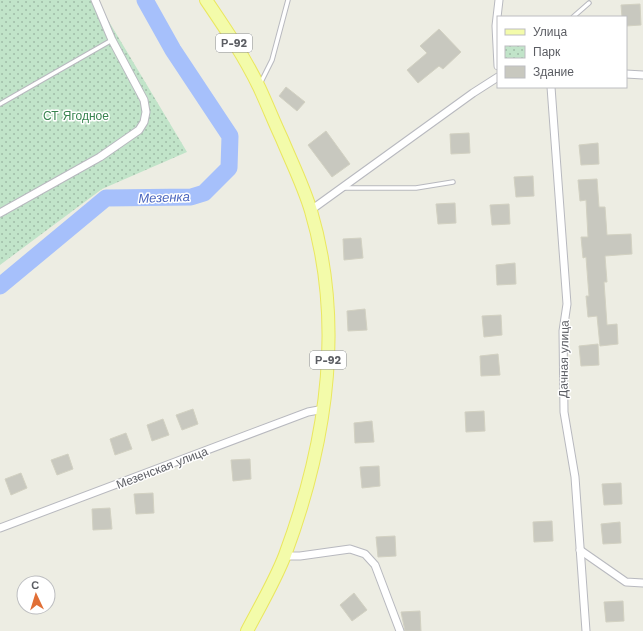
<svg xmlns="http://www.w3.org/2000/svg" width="643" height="631" font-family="'Work Sans',sans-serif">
<defs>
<pattern id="park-dots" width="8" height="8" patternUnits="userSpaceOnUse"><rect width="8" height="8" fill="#c1e4c9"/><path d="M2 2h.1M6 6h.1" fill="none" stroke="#a0bca7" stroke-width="1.8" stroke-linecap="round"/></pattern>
</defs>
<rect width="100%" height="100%" fill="#edede3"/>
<path fill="url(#park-dots)" d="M0,0H96L187,152L102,189L0,265Z"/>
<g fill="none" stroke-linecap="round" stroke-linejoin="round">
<path stroke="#a6c0fb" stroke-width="17" d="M0,286L106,198L191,197L204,193L229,168L230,136L173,50L145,0"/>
</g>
<g fill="#c8c8bf" stroke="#d2d1c2">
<path d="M640,4L641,25L626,26V17H622L621,5Z"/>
<path d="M439,29L461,52L443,69L439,66L418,83L407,70L427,53L420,46Z"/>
<path d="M286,87L305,102L297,111L279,96Z"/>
<path d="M326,131L350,164L332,177L308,145Z"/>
<path d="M469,133L470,153L451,154L450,134Z"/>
<path d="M598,143L599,164L581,165L579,145Z"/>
<path d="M533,176L534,196L516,197L514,177Z"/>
<path d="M597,179L599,207H605L607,235L631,234L632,254L605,256L607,282H604L607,325L617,324L618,344L600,346L597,316L588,317L586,296H589L586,257L583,258L581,237H588L586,200L580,201L578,180Z"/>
<path d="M455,203L456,223L438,224L436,204Z"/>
<path d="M509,204L510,224L492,225L490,205Z"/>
<path d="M361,238L363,258L344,260L343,239Z"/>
<path d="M515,263L516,284L497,285L496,265Z"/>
<path d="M365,309L367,330L348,331L347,311Z"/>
<path d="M501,315L502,335L484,337L482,316Z"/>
<path d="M598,344L599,365L581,366L579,346Z"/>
<path d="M498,354L500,375L481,376L480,356Z"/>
<path d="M193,409L198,424L182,430L176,415Z"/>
<path d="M484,411L485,431L466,432L465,412Z"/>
<path d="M163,419L169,435L152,441L147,425Z"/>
<path d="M372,421L374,442L355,443L354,423Z"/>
<path d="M126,433L132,449L115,455L110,439Z"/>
<path d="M68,454L73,469L57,475L51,460Z"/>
<path d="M250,459L251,479L233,481L231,460Z"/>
<path d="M379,466L380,486L362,488L360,467Z"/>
<path d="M21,473L27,488L11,495L5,479Z"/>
<path d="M621,483L622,504L604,505L602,484Z"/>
<path d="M153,493L154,513L136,514L134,494Z"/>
<path d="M110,508L112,529L93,530L92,509Z"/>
<path d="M552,521L553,541L534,542L533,522Z"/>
<path d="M620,522L621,543L603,544L601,524Z"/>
<path d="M395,536L396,556L378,557L376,537Z"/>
<path d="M354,593L367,610L352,621L340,605Z"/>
<path d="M623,601L624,621L606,622L604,602Z"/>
<path d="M420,611L421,631H405L401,612Z"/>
</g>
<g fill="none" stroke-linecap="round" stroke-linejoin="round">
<g stroke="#b8b9bf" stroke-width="5.5">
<g id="lane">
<path d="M573,17L589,3"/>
<path d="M260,84L272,60L288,0"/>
<path d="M0,104L112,40"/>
<path d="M343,188H416L453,182"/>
</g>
</g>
<g stroke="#b8b9bf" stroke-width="9">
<g id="street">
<path d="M498,66L496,26L499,0"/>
<path d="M626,74L643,75"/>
<path d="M551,87L567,304L563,331L564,412L575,477L586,631"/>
<path d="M311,210L473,93L498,77"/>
<path d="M0,213L100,157L139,130L144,122L146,112L144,100L112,40L95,0"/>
<path d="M0,528L308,412L324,409"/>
<path d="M580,550L626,582L643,583"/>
<path d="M284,556H300L350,549L365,554L375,565L400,631"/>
</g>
</g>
<g stroke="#eae75f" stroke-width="14">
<path id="primary" d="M206,0C225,28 244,56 259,87C267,104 274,122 282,139C292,163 304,187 311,211C345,326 326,445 285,555C275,581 260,606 247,631"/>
</g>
<use href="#lane" stroke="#fff" stroke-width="3.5"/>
<use href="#street" stroke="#fff" stroke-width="7"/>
<use href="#primary" stroke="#f3fbaa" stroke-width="12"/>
</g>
<g text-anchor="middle" stroke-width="3" stroke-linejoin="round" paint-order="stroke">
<g fill="#fff" stroke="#8c8e92" stroke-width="1">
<rect x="216" y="34" width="36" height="18" rx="3"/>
<rect x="310" y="351" width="36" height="18" rx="3"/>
</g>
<g font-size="11" font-weight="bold" fill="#5b5d63">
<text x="234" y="47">Р-92</text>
<text x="328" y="364">Р-92</text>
</g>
<g font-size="12" fill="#398450" stroke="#fff">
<text x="76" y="120">СТ Ягодное</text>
</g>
<g font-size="12" fill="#5b5d63" stroke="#fff">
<text transform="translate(564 359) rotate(-89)" y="4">Дачная улица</text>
<text transform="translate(162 468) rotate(-21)" y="4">Мезенская улица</text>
</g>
<g font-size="13" font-style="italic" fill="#4964bd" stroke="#fff">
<text transform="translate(164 197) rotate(-2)" y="5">Мезенка</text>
</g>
</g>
<rect x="497" y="16" width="130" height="72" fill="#ffffff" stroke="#bdbec1"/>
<rect x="505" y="29" width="20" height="6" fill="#f3fbaa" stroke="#bdbec1"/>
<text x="533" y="36" font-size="12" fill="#5b5d63">Улица</text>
<rect x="505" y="46" width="20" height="12" fill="url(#park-dots)" stroke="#bdbec1"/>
<text x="533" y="56" font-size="12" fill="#5b5d63">Парк</text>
<rect x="505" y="66" width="20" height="12" fill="#c8c8bf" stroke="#bdbec1"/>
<text x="533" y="76" font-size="12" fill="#5b5d63">Здание</text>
<g transform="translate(36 595) rotate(356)"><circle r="19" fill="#ffffff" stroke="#bdbec1"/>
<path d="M0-3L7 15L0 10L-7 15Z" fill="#e16f36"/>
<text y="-6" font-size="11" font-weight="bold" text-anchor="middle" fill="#5b5d63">С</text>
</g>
</svg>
